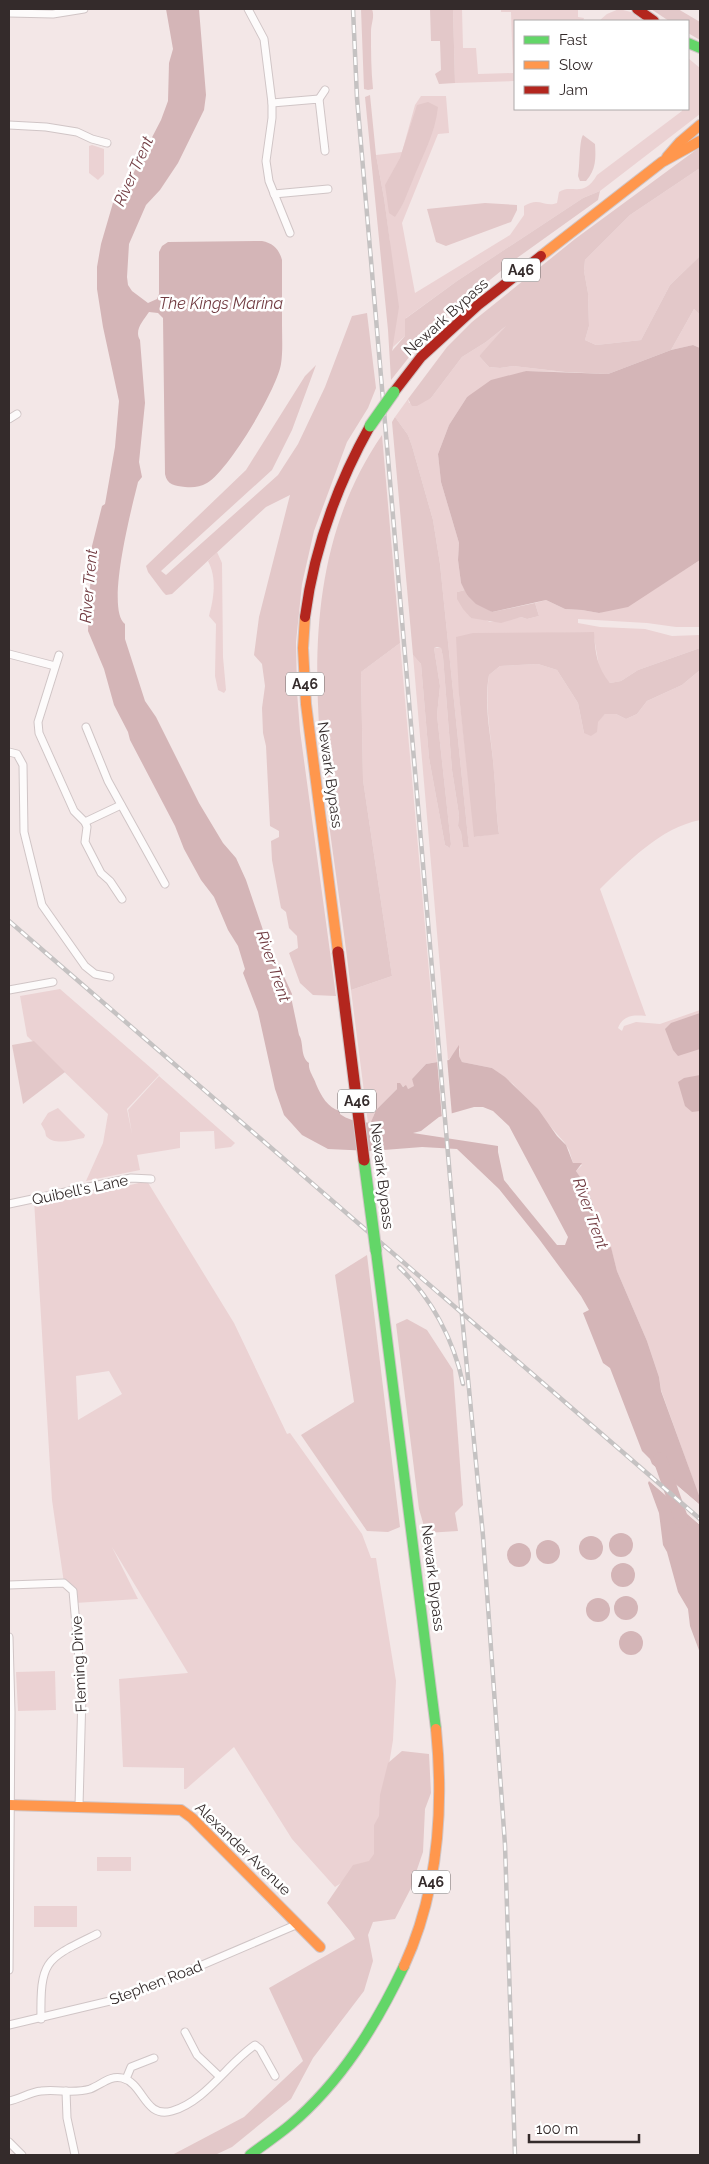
<svg xmlns="http://www.w3.org/2000/svg" width="709" height="2164" font-family="Raleway,sans-serif">
<rect width="100%" height="100%" fill="#f3e7e7"/>
<g fill="#ebd2d3" fill-rule="evenodd">
<path d="M453,9H462L463,48H476L478,74L513,73L511,12H501V9H578V17L584,18L583,21H515V81L455,83Z"/>
<path d="M619,9L631,12L642,21H599L607,14Z"/>
<path d="M688,58L700,68V114L600,191L583,198L457,281L406,318L405,336L393,347L390,358V243L384,198L376,155L402,152L415,105L421,96H446L449,133L438,134L402,223L415,293L510,235L524,215V206C539,196 545,208 557,203L559,192C572,183 583,199 597,175L682,111V109H688Z"/>
<path d="M92,145L104,149V174L98,180L89,173V146Z"/>
<path d="M700,168V256L670,285L641,340L596,345L585,340L589,326L588,293L584,271L585,260L630,215Z"/>
<path d="M694,309L700,315V348L693,345L671,350Z"/>
<path d="M510,323L479,356L489,367L500,368L513,366L565,372L526,371L467,397L449,425L438,454L441,482L459,543L458,560L461,583L465,590L457,592L471,618H481L490,622L521,617L527,619L539,616L535,603L546,600L565,609L582,610L599,613L652,591L700,560V627H676L647,623L578,619V623L600,627L645,629L672,636L700,635V648L638,670L621,681L610,683L600,672L593,632L505,634L459,694L475,837L499,833C496,812 496,793 494,772C492,739 484,707 489,675L500,666L538,664L557,670L578,703L584,733L605,714H616L626,719L637,714L647,701L682,685L700,670V820C660,828 628,862 600,889L646,1016C633,1015 623,1015 618,1028L622,1031L624,1026L636,1022L660,1024L700,1010V1321L699,1324L700,1499L661,1390L659,1377L647,1341L617,1271L611,1248H608L587,1187L576,1171L582,1165L573,1163L569,1150L564,1142L513,1084L492,1068L462,1062L459,1056L460,1048L448,1060L413,655L421,664L429,758L445,845L450,848L451,844L437,715L440,686L434,648H441L443,657L452,770L459,815L458,826L461,832L463,847H469L440,564L433,520L412,446L408,435L395,417L408,399L409,403L431,398L462,357L486,342Z"/>
<path d="M217,552L222,563L223,657L226,690L224,693L218,690L215,676L216,624L209,616C214,598 217,578 208,561Z"/>
<path d="M400,643L437,1062L426,1064L412,1079L415,1086L408,1089L401,1085L375,1111L372,1121L368,1123L351,990L392,976L363,780L361,672Z"/>
<path d="M60,989L159,1075L127,1109L132,1134L128,1110L159,1076L235,1143L231,1147L215,1149L214,1131L180,1132V1148L137,1155L140,1170L86,1181L103,1143L108,1114L27,1036L20,996Z"/>
<path d="M58,1108L85,1135L84,1138C72,1140 55,1146 46,1136L45,1131L41,1124L48,1113Z"/>
<path d="M147,1181L234,1323L287,1434L290,1433L362,1534L371,1558H376L396,1681L393,1740L373,1862L335,1887L292,1839L234,1747L186,1789H184V1768L123,1767L119,1679L188,1673L112,1547L138,1599L75,1603V1596L64,1583L52,1500L34,1200L80,1188V1197ZM109,1371L122,1394L78,1420L76,1376Z"/>
<path d="M55,1671L56,1710L18,1711L16,1672Z"/>
<rect x="97" y="1857" width="34" height="14"/>
<rect x="34" y="1906" width="43" height="21"/>
</g>
<g fill="#e3c8c9">
<path d="M361,9H372C375,17 371,23 371,32C371,51 371,70 373,89L368,90L364,89Z"/>
<path d="M430,9H453L455,83L439,84L435,74L441,70L440,41H431Z"/>
<path d="M651,9H678L700,22V40L688,33V21H669Z"/>
<path d="M370,95L376,155L384,198L399,307L392,351L405,336V319L457,281L583,198L600,191L598,200L517,258L450,312L421,342L391,380L388,330L365,97Z"/>
<path d="M428,102L438,107C435,135 422,156 412,182C406,196 404,204 395,217L389,213L385,185L400,158L417,105Z"/>
<path d="M583,135L595,144C596,158 596,170 586,181H580L578,176C580,166 579,141 583,135Z"/>
<path d="M700,147V168L630,215L585,260L584,271L588,293L589,326L585,340L596,345L641,340L670,285L700,256V315L694,309L671,350L608,374L565,372L513,366L500,368L489,367L479,356L506,326L486,342L462,357L431,398L417,406H412L408,399L447,347L472,322L575,239Z"/>
<path d="M485,203L517,205V210L511,222L446,246L436,242L427,209Z"/>
<path d="M367,313L376,388L368,408L347,442L314,531L302,584L296,642L297,692L300,731L336,996L313,995L300,983L289,953L298,948L297,936L289,928L286,912L281,908L272,860L271,841L279,837V831L270,826L266,746L263,733L262,708L265,686L262,664L254,655L259,617L290,495L266,507L172,594L166,595L163,592L148,572L146,566L246,470L305,376L316,365L292,430L272,470L161,571L166,575L278,475L298,444L325,387L352,316Z"/>
<path d="M395,417L408,435L412,446L433,520L440,564L469,847H463L461,832L458,826L459,815L452,770L443,657L441,648L437,647L434,648L440,686L437,715L451,844L450,848L445,845L429,758L421,664L413,655L392,422Z"/>
<path d="M382,435L400,643L361,672L363,780L392,976L351,990C345,939 338,889 331,839C313,701 299,556 382,435Z"/>
<path d="M465,590L467,595L492,612L535,603L539,616L527,619L521,617L501,623L471,618L463,609L457,599V592Z"/>
<path d="M594,632C595,652 597,668 610,683L621,681L638,670L700,648V670L682,685L647,701L637,714L626,719L616,714H605L598,722L597,732L591,736L584,733L578,703L557,670L538,664L500,666L489,675C483,707 492,739 494,772C496,793 496,812 499,834L474,837L459,695L456,637L473,633Z"/>
<path d="M34,1041L65,1072L23,1104L12,1045Z"/>
<path d="M367,1255L400,1527L388,1532L367,1531L301,1435L354,1402L335,1275Z"/>
<path d="M407,1319L427,1330L453,1370L463,1505L455,1513L458,1531L426,1533L419,1509L396,1324Z"/>
<path d="M402,1751L429,1754L431,1793L425,1809L423,1852L410,1890L395,1919L373,1922L368,1935L373,1961L364,1991L313,2058L291,2099L232,2147L215,2155H172L244,2117L303,2061L269,1988L355,1939L350,1931L327,1903L353,1865L369,1861L374,1854V1825L379,1816L380,1795L388,1763Z"/>
</g>
<g fill="#d4b5b7" fill-rule="evenodd">
<path d="M166,9H199L206,95L204,110L178,163L160,190L146,205L129,244L127,277L128,285L132,291L148,303L157,299L159,294V252L162,246L168,242L262,241C273,243 279,249 282,260C282,282 282,303 282,325C282,338 283,351 281,364C277,389 229,470 207,483C200,487 193,488 185,487C175,486 167,485 165,474L163,318L158,313L149,312C143,321 134,330 140,340L145,403L139,462L142,477L138,482C132,507 105,609 125,624V639L145,701L156,717L199,803L223,843L236,858L246,880L264,933L292,994L291,997L299,1035C304,1042 300,1057 309,1063C308,1071 314,1077 316,1084C321,1096 328,1108 340,1111V1114C348,1120 362,1124 371,1122L376,1110L397,1089V1083H400L403,1087L406,1085L408,1089L414,1086L412,1079L426,1064L449,1060L459,1045V1056L462,1062L492,1068L505,1077L538,1109L557,1136L566,1145L573,1163H582L576,1171L587,1187L608,1248L611,1247L617,1271L647,1341L659,1377L661,1391L700,1498V1505L652,1464L650,1459L642,1451L610,1368L603,1363L583,1313L589,1310L581,1296L539,1239L499,1189L457,1149L422,1147L371,1151L328,1149L302,1135L284,1115L275,1089L258,1012L243,973L245,969L238,946L228,930L214,897L201,880L184,849L175,826L130,740L128,732L114,705L104,669L88,631L92,546L102,506L105,504L115,447L119,401L103,327L97,289V267L101,244L115,196L133,174L161,120L168,101L169,63L173,49ZM474,1107H483L493,1111L509,1126L568,1237L565,1245H557L504,1180L498,1152V1146L413,1133L421,1131L439,1117Z"/>
<path d="M693,345L700,348V560L628,607L599,613L582,610L565,609L546,600L492,612L476,604L467,595L461,583L458,560L459,543L441,482L438,454L449,425L467,397L491,380L526,371L608,374L671,350Z"/>
<path d="M700,1013V1049L678,1056L673,1050L665,1029L671,1023Z"/>
<path d="M700,1075V1111L692,1112L685,1106L678,1082L684,1078Z"/>
<path d="M649,1481L700,1525V1653L690,1626L688,1609L678,1592L667,1552L663,1545L659,1513L648,1483Z"/>
<circle cx="621" cy="1545" r="12"/>
<circle cx="591" cy="1548" r="12"/>
<circle cx="548" cy="1552" r="12"/>
<circle cx="519" cy="1555" r="12"/>
<circle cx="623" cy="1575" r="12"/>
<circle cx="626" cy="1608" r="12"/>
<circle cx="598" cy="1610" r="12"/>
<circle cx="631" cy="1643" r="12"/>
</g>
<g fill="#f3e7e7">
<path d="M447,1058L452,1116L442,1119L437,1059Z"/>
<path d="M648,1461L700,1505V1508L650,1466Z"/>
<path d="M647,1479H651L700,1522V1525Z"/>
</g>
<g fill="none" stroke-linecap="round" stroke-linejoin="round">
<path stroke="#d4b5b7" stroke-width="14" d="M660,1459L682,1521"/>
<g stroke="#d0c5c6" stroke-width="9">
<g id="street">
<path d="M248,9L264,39L272,103V118L266,161L269,181L290,233"/>
<path d="M9,13L53,14L84,9"/>
<path d="M319,99L325,90"/>
<path d="M272,103L319,99L325,151"/>
<path d="M9,125L46,127L77,132L92,139L107,143"/>
<path d="M274,194L328,189"/>
<path d="M9,419L17,414"/>
<path d="M9,654L55,666"/>
<path d="M59,655L38,722L39,733L74,811L85,822L87,827L85,842L101,873L110,881L122,899"/>
<path d="M86,727L108,781L165,884"/>
<path d="M9,752L17,754L23,765L24,832L42,905L85,966L95,974L110,977"/>
<path d="M85,822L121,805"/>
<path d="M9,990L53,982"/>
<path d="M9,1204L131,1178L151,1179"/>
<path d="M9,1585L64,1583L73,1591L82,1694L79,1806"/>
<path d="M9,1637L11,1712L9,1970"/>
<path d="M41,2019C40,1959 46,1959 97,1934"/>
<path d="M9,2025L114,2000L139,1992L298,1924"/>
<path d="M185,2032L197,2055L219,2076"/>
<path d="M126,2079L131,2067L154,2058"/>
<path d="M66,2091L67,2118L75,2155"/>
<path d="M9,2101C20,2099 30,2092 41,2091C58,2089 74,2094 90,2089C101,2085 110,2075 122,2078C144,2083 144,2119 172,2111C206,2101 227,2064 255,2045L260,2049L275,2076"/>
<path d="M9,2142L22,2155"/>
</g>
</g>
<g stroke="#d0c5c6" stroke-width="12">
<g id="fast">
<path d="M688,43L700,48"/>
<path d="M376,1251L436,1729"/>
<path d="M250,2155C263,2145 277,2136 290,2125C341,2082 376,2025 404,1966"/>
</g>
</g>
<g stroke="#d0c5c6" stroke-width="12">
<g id="slow">
<path d="M667,157L680,142L700,125"/>
<path d="M541,256L662,162L700,141"/>
<path d="M305,617L303,648L306,704L338,952"/>
<path d="M9,1805L181,1810L192,1818L320,1947"/>
<path d="M404,1966C438,1892 444,1809 436,1729"/>
</g>
</g>
<g stroke="#d0c5c6" stroke-width="12">
<g id="jam">
<path d="M637,9L654,21"/>
<path d="M394,392L421,357L478,305L541,256"/>
<path d="M305,617C314,548 336,487 370,426"/>
</g>
</g>
<use href="#street" stroke="#fdfbfb" stroke-width="7"/>
<use href="#fast" stroke="#63d668" stroke-width="10"/>
<use href="#slow" stroke="#ff974d" stroke-width="10"/>
<use href="#jam" stroke="#b3261e" stroke-width="10"/>
<g stroke="#c5c2c2" stroke-width="4.5">
<g id="rail">
<path d="M353,9L357,98L461,1305L483,1536L505,1845L515,2155"/>
<path d="M9,921L700,1519"/>
<path d="M399,1267C431,1297 454,1340 463,1384"/>
</g>
</g>
<use href="#rail" stroke="#fff" stroke-width="2.5" stroke-dasharray="8" stroke-linecap="butt"/>
<g stroke="#d0c5c6" stroke-width="13" stroke-linecap="butt">
<g id="fast-bridge">
<path d="M370,426L394,392"/>
<path d="M364,1160L376,1251"/>
</g>
</g>
<g stroke="#d0c5c6" stroke-width="13" stroke-linecap="butt">
<path id="jam-bridge" d="M338,952L364,1160"/>
</g>
<use href="#fast-bridge" stroke="#63d668" stroke-width="11"/>
<use href="#jam-bridge" stroke="#b3261e" stroke-width="11"/>
</g>
<g text-anchor="middle" stroke-width="5" stroke-linejoin="round" paint-order="stroke">
<g fill="#fff" stroke="#716b6b" stroke-width="1">
<rect x="502" y="258.5" width="38" height="23" rx="4"/>
<rect x="286" y="672.5" width="38" height="23" rx="4"/>
<rect x="338" y="1089.5" width="38" height="23" rx="4"/>
<rect x="412" y="1870.5" width="38" height="23" rx="4"/>
</g>
<g font-size="14" font-weight="bold" fill="#342b2b">
<text x="521" y="275">A46</text>
<text x="305" y="689">A46</text>
<text x="357" y="1106">A46</text>
<text x="431" y="1887">A46</text>
</g>
<g font-size="15" fill="#342b2b" stroke="#fff">
<text transform="translate(446 317) rotate(-42)" y="5">Newark Bypass</text>
<text transform="translate(330 775) rotate(82)" y="5">Newark Bypass</text>
<text transform="translate(382 1176) rotate(83)" y="5">Newark Bypass</text>
<text transform="translate(80 1190) rotate(-12)" y="5">Quibell's Lane</text>
<text transform="translate(433 1578) rotate(83)" y="5">Newark Bypass</text>
<text transform="translate(79 1664) rotate(-93)" y="5">Fleming Drive</text>
<text transform="translate(243 1849) rotate(44)" y="5">Alexander Avenue</text>
<text transform="translate(156 1983) rotate(-21)" y="5">Stephen Road</text>
</g>
<g font-size="16" font-style="italic" fill="#723c42" stroke="#fff">
<text transform="translate(133 171) rotate(-66)" y="6">River Trent</text>
<text x="221" y="309">The Kings Marina</text>
<text transform="translate(88 586) rotate(-85)" y="6">River Trent</text>
<text transform="translate(274 966) rotate(71)" y="6">River Trent</text>
<text transform="translate(591 1213) rotate(70)" y="6">River Trent</text>
</g>
</g>
<rect width="709" height="2164" fill="none" stroke="#342b2b" stroke-width="20"/>
<rect x="514" y="20" width="175" height="90" fill="#ffffff" stroke="#aeaaaa"/>
<rect x="524" y="36" width="25" height="8" fill="#63d668" stroke="#aeaaaa"/>
<text x="559" y="45" font-size="15" fill="#342b2b">Fast</text>
<rect x="524" y="61" width="25" height="8" fill="#ff974d" stroke="#aeaaaa"/>
<text x="559" y="70" font-size="15" fill="#342b2b">Slow</text>
<rect x="524" y="86" width="25" height="8" fill="#b3261e" stroke="#aeaaaa"/>
<text x="559" y="95" font-size="15" fill="#342b2b">Jam</text>
<path d="M529 2134v8h110v-8" fill="none" stroke="#342b2b" stroke-width="2.5"/>
<text x="536" y="2134" font-size="15" fill="#342b2b" stroke="#ffffff" stroke-width="4" paint-order="stroke">100 m</text>
</svg>
